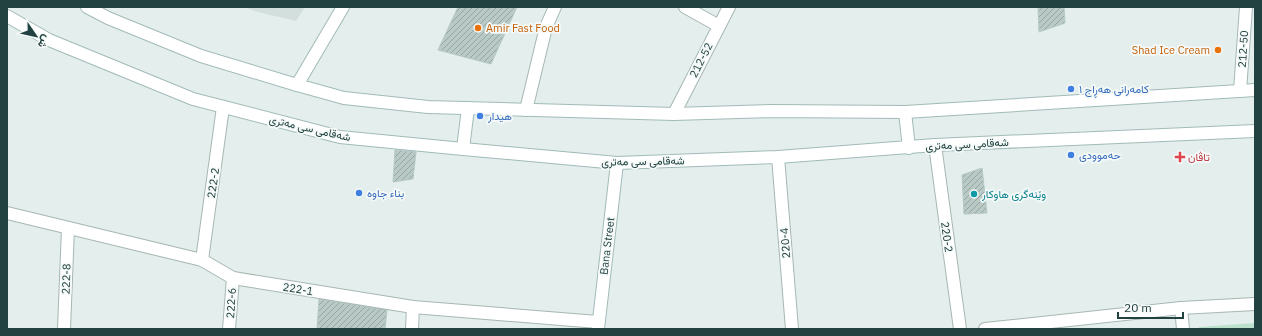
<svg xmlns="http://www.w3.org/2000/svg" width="1262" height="336" font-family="'IBM Plex Sans',Vazirmatn,sans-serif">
<defs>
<pattern id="building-hatch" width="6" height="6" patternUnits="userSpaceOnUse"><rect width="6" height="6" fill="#b9cac6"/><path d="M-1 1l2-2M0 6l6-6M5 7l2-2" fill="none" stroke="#96a6a2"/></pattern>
</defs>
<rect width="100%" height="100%" fill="#e4eeec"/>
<path fill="#d2dfdc" d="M244,7H305L296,21L258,12Z"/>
<path fill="#bbe1cd" d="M1255,323V329H1199V327Z"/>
<g fill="url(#building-hatch)" stroke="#b5c9c5">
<path d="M458,7H517L491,64L438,50Z"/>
<path d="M1038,7H1064L1065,23L1039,32Z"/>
<path d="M395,150L416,152L413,179L393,182Z"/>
<path d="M982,168L987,213L964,214L962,175Z"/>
<path d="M319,299L387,310L385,329H317Z"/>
</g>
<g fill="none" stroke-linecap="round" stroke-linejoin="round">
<g stroke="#a6b7b5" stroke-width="14">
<g id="street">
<path d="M685,7L719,26"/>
<path d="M1240,91L1246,7"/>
<path d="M526,110L546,27L555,7"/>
<path d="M674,114L729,7"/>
<path d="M935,145L960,329"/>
<path d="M778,157L792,329"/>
<path d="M7,213L202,260L233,278L413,307L598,322"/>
<path d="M202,260L223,107"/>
<path d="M1181,308L1183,329"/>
<path d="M64,329L68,228"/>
<path d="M229,329L233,278"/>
<path d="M412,329L413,307"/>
<path d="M985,329L1181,308L1255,304"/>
</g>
</g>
<g stroke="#a1bbb8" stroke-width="14">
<g id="secondary">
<path d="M87,7L108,18L201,56L297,85L344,98L428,107L674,114L772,111L905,112L1255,90"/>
<path d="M7,16L49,40L193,99L340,137L463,149L617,163L778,157L935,145L1255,131"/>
<path d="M297,85L343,7"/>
<path d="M905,112L909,148"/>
<path d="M463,149L468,108"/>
<path d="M598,329L617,163"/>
</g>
</g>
<use href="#street" stroke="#fff" stroke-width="12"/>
<use href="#secondary" stroke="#fff" stroke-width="12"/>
</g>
<g fill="#e8710a" stroke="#f5faf9" stroke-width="1.5">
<circle cx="478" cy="28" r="4"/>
<circle cx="1218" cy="50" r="4"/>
</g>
<g fill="#3f7fe0" stroke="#f5faf9" stroke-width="1.5">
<circle cx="1071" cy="89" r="4"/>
<circle cx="480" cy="116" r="4"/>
<circle cx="1071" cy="155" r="4"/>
<circle cx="359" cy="193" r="4"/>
</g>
<path fill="#e0444e" stroke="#f5faf9" stroke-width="1.5" d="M1178 151h4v4h4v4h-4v4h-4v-4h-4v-4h4z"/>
<circle fill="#0f9aa8" stroke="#f5faf9" stroke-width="1.5" cx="974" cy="194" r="4"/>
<g text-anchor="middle" stroke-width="3.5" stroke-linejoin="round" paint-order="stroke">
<g font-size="11" fill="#c56008" stroke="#f5faf9" text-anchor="start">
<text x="486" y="32">Amir Fast Food</text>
<text x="1210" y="54" text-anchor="end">Shad Ice Cream</text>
</g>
<g font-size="11" fill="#214240" stroke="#f5faf9">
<text transform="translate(1243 49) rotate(-86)" y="4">212-50</text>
<text transform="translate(701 60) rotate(-63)" y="4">212-52</text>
<text transform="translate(310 128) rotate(13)" y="4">شەقامی سی مەتری</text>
<text transform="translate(967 144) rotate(-3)" y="4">شەقامی سی مەتری</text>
<text transform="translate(643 161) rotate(-1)" y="4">شەقامی سی مەتری</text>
<text transform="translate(213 183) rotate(-82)" y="4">222-2</text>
<text transform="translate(947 237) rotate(82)" y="4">220-2</text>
<text transform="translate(785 243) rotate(-95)" y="4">220-4</text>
<text transform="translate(607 246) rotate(-83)" y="4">Bana Street</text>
<text transform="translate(66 279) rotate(-88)" y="4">222-8</text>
<text transform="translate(298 289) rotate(9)" y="4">222-1</text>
<text transform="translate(231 303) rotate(-86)" y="4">222-6</text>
</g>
<g font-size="11" fill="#366cbe" stroke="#f5faf9" text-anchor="start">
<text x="1079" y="93">کامەرانی هەڕاج ۱</text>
<text x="488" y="120">هيدار</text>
<text x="1079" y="159">حەموودی</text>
<text x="367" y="197">بناء جاوە</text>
</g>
<g font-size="11" fill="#be3a42" stroke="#f5faf9" text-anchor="start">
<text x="1188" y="161">تاڤان</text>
</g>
<g font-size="11" fill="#0d838f" stroke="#f5faf9" text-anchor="start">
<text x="982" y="198">وێنەگری هاوکار</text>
</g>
</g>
<rect width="1262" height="336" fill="none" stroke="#214240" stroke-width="16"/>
<g transform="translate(36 36) rotate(124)" stroke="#f5faf9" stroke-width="3" paint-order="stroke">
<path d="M0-3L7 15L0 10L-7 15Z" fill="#214240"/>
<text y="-6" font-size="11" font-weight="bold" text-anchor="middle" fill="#214240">ش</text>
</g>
<path d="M1118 312v6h65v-6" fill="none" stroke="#214240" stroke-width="2"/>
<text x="1124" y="312" font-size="12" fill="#214240" stroke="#f5faf9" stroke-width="3" paint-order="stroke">20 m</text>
</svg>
